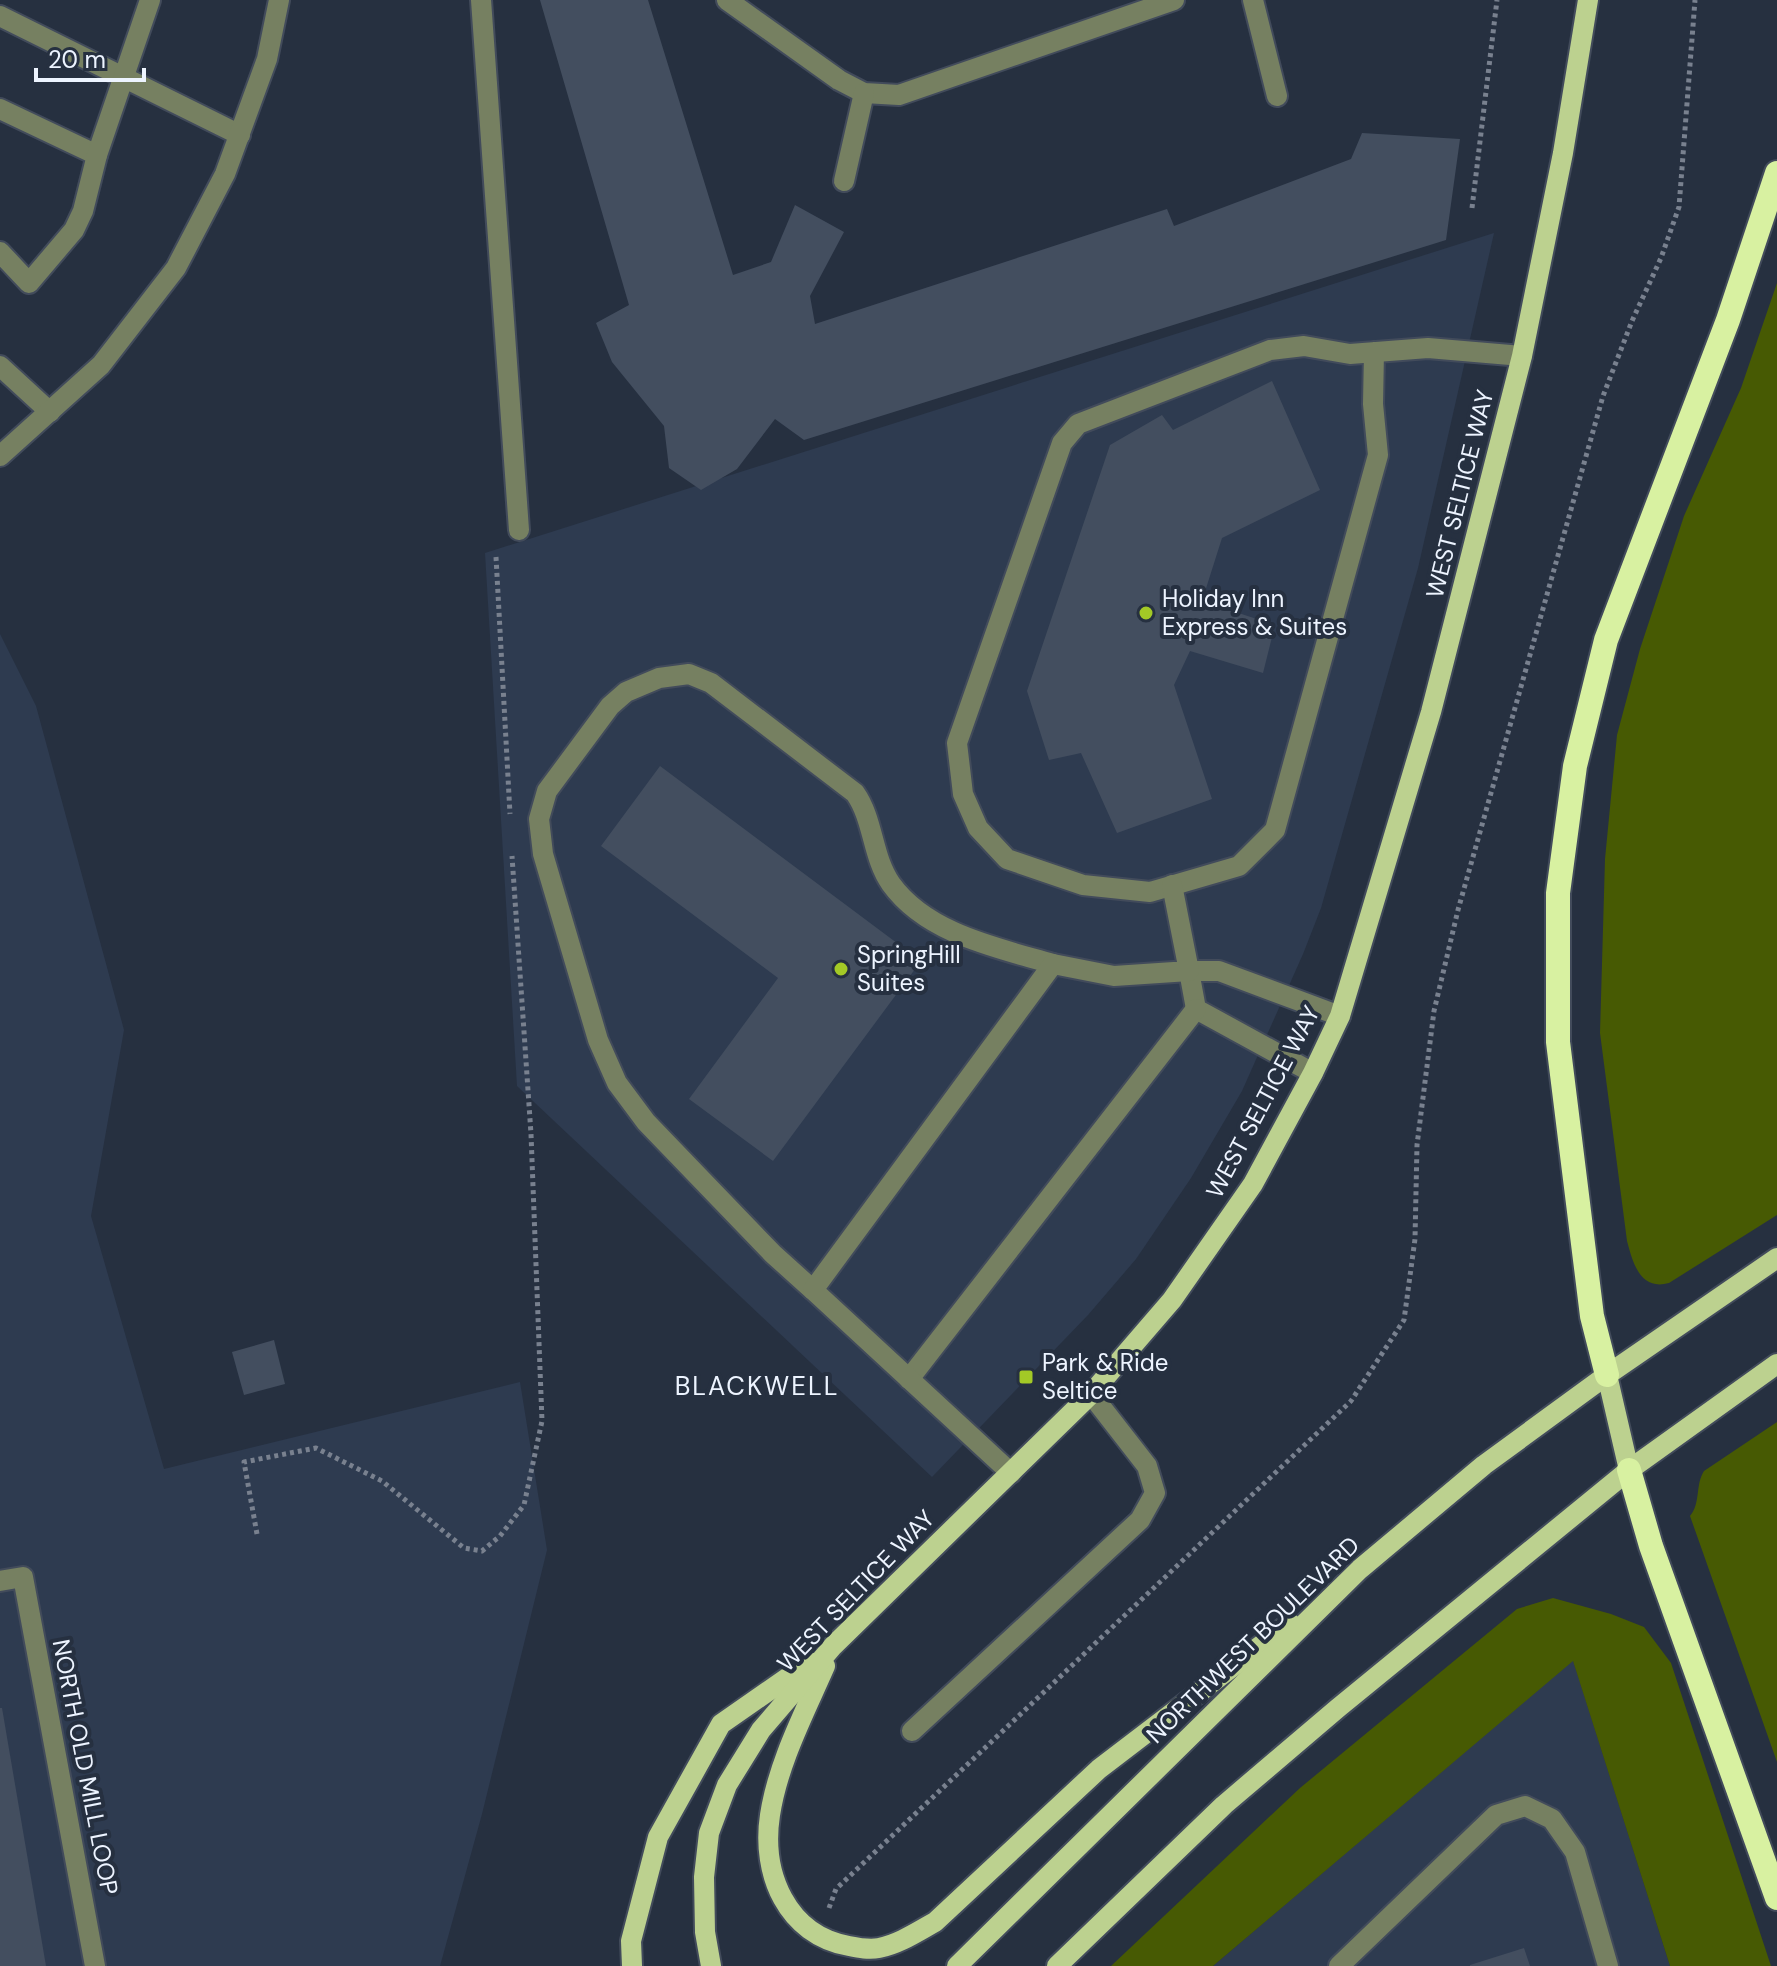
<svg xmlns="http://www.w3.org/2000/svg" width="1777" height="1966" font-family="'DM Sans',sans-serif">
<rect width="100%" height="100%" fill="#263040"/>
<g fill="#2e3b50">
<path d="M1494,233L1418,568L1321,908L1303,954L1242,1091L1191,1178L1136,1259L1088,1315L932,1477L517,1086L485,553Z"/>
<path d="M0,634L36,706L124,1030L91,1216L164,1469L520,1382L547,1550L482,1814L440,1966H0Z"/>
<path d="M1573,1660L1670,1966H1213Z"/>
</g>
<g fill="#475a03">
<path d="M1777,283V1215L1669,1283C1640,1291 1633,1263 1627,1241L1600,1033L1605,859L1617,735L1640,649L1684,516L1741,388Z"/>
<path d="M1777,1422V1762L1690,1516C1701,1503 1695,1485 1704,1471Z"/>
<path d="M1553,1598L1611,1614L1644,1627L1671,1663L1771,1966H1670L1573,1661L1213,1966H1111L1300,1788L1517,1609Z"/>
</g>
<g fill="#434e5f">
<path d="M540,0H648L733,275L771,262L795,205L844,232L810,296L815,324L1167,209L1174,226L1351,159L1362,133L1460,139L1446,240L804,440L775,419L737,469L701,490L669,468L664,426L612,362L596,323L629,305Z"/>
<path d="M1272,381L1320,490L1222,538L1202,601L1275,625L1263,673L1190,651L1174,685L1212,799L1117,833L1081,753L1049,760L1027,691L1110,445L1162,415L1173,430Z"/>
<path d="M660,766L921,961L773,1161L689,1099L778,978L601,846Z"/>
<path d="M274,1340L285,1384L244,1395L232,1352Z"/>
<path d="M0,1708H2L46,1966H0Z"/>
<path d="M1524,1948L1530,1966H1470V1965Z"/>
</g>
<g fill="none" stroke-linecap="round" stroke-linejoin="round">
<g stroke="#424b5b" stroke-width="24">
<g id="minor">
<path d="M481,0L519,530"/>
<path d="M727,0L839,80L864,93L899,95L1174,0"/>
<path d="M1253,0L1277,96"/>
<path d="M0,16L240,135"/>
<path d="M0,109L97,155"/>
<path d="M844,181L864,93"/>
<path d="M0,252L29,283L74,230L83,211L97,155L150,0"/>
<path d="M1374,352L1373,404L1378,455L1275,830L1239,866L1150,892L1083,885L1007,859L978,828L963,794L957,743L1062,443L1078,424L1270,350L1304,346L1350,354L1428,348L1522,356"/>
<path d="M0,366L50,412"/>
<path d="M0,456L101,365L176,268L225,174L267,59L279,0"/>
<path d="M1313,1073L1196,1009L1189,971H1219L1340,1016"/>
<path d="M813,1290L773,1254L646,1122L617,1083L598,1040L543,854L539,819L547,791L610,706L626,692L659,678L689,674L711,683L855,793C874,820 872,857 891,884C927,934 998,948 1053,964"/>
<path d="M909,1379L1196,1009"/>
<path d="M1011,1473L813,1290L1053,964L1114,976L1189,971L1172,885"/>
<path d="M0,1581L23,1577L95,1966"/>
<path d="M912,1731L1140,1520L1155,1493L1147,1466L1091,1394"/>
<path d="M1339,1966L1496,1815L1525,1806L1552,1819L1575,1852L1608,1966"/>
</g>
</g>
<g stroke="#424b5b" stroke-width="24">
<g id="major">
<path d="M1607,1375L1629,1470"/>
<path d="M825,1666C804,1714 778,1763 770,1815C761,1874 787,1935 849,1946C859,1948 869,1950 879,1948C899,1944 917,1932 935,1922L1099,1769L1290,1623"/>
<path d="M632,1966L631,1941L658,1837L721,1724L810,1662"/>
<path d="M711,1966L705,1932L704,1877L709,1833L727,1785L761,1730L833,1646L1091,1394L1172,1300L1253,1184L1313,1073L1340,1016L1431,712L1522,356L1563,153L1588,0"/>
<path d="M957,1966L1360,1569L1484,1465L1607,1375L1777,1258"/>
<path d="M1057,1966L1224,1805L1338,1708L1629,1470L1777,1364"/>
</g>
</g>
<g stroke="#424b5b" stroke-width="28">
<g id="highway">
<path d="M1607,1375L1592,1316L1558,1042V893L1575,766L1606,640L1728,320L1777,173"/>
<path d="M1629,1470L1651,1546L1777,1898"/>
</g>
</g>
<g stroke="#79818f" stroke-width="5" stroke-dasharray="4 4" stroke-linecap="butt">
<path d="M1472,208L1497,0"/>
<path d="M496,557L510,814"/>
<path d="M257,1534L244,1462L316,1448L382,1481L464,1548L482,1551L500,1536L524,1505L542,1421L531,1134L512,856"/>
<path d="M829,1908L836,1889L1351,1401L1404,1320L1415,1239L1417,1145L1434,1011L1458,910L1603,396L1632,321L1661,258L1679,207L1695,0"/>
</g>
<use href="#minor" stroke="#768061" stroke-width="20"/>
<use href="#major" stroke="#bcd18f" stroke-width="20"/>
<use href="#highway" stroke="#d8f1a1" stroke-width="24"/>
</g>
<g fill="#a3c926" stroke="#263040" stroke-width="3">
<circle cx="1146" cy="613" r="8"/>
<circle cx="841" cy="969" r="8"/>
<rect x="1018" y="1369" width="16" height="16" rx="4"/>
</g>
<g text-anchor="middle" stroke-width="8" stroke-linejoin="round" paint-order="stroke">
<g font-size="24" fill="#edf4ff" stroke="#263040">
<text transform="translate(1460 494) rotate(-76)" y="8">WEST SELTICE WAY</text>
<text transform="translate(1263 1102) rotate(-62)" y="8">WEST SELTICE WAY</text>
<text transform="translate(856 1591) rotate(-46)" y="8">WEST SELTICE WAY</text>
<text transform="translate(1253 1640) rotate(-44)" y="8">NORTHWEST BOULEVARD</text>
<text transform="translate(85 1767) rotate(79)" y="8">NORTH OLD MILL LOOP</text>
</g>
<g font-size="24" fill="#edf4ff" stroke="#263040" text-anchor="start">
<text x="1162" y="607">Holiday Inn<tspan x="1162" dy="28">Express &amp; Suites</tspan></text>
<text x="857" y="963">SpringHill<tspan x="857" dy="28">Suites</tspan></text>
<text x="1042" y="1371">Park &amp; Ride<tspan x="1042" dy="28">Seltice</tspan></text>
</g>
<g font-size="26" letter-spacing="2" fill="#edf4ff" stroke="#263040">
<text x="757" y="1395">BLACKWELL</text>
</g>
</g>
<path d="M36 68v12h108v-12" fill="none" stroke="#edf4ff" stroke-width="4"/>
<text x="48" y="68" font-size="24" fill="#edf4ff" stroke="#263040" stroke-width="6" paint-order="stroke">20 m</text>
</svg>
